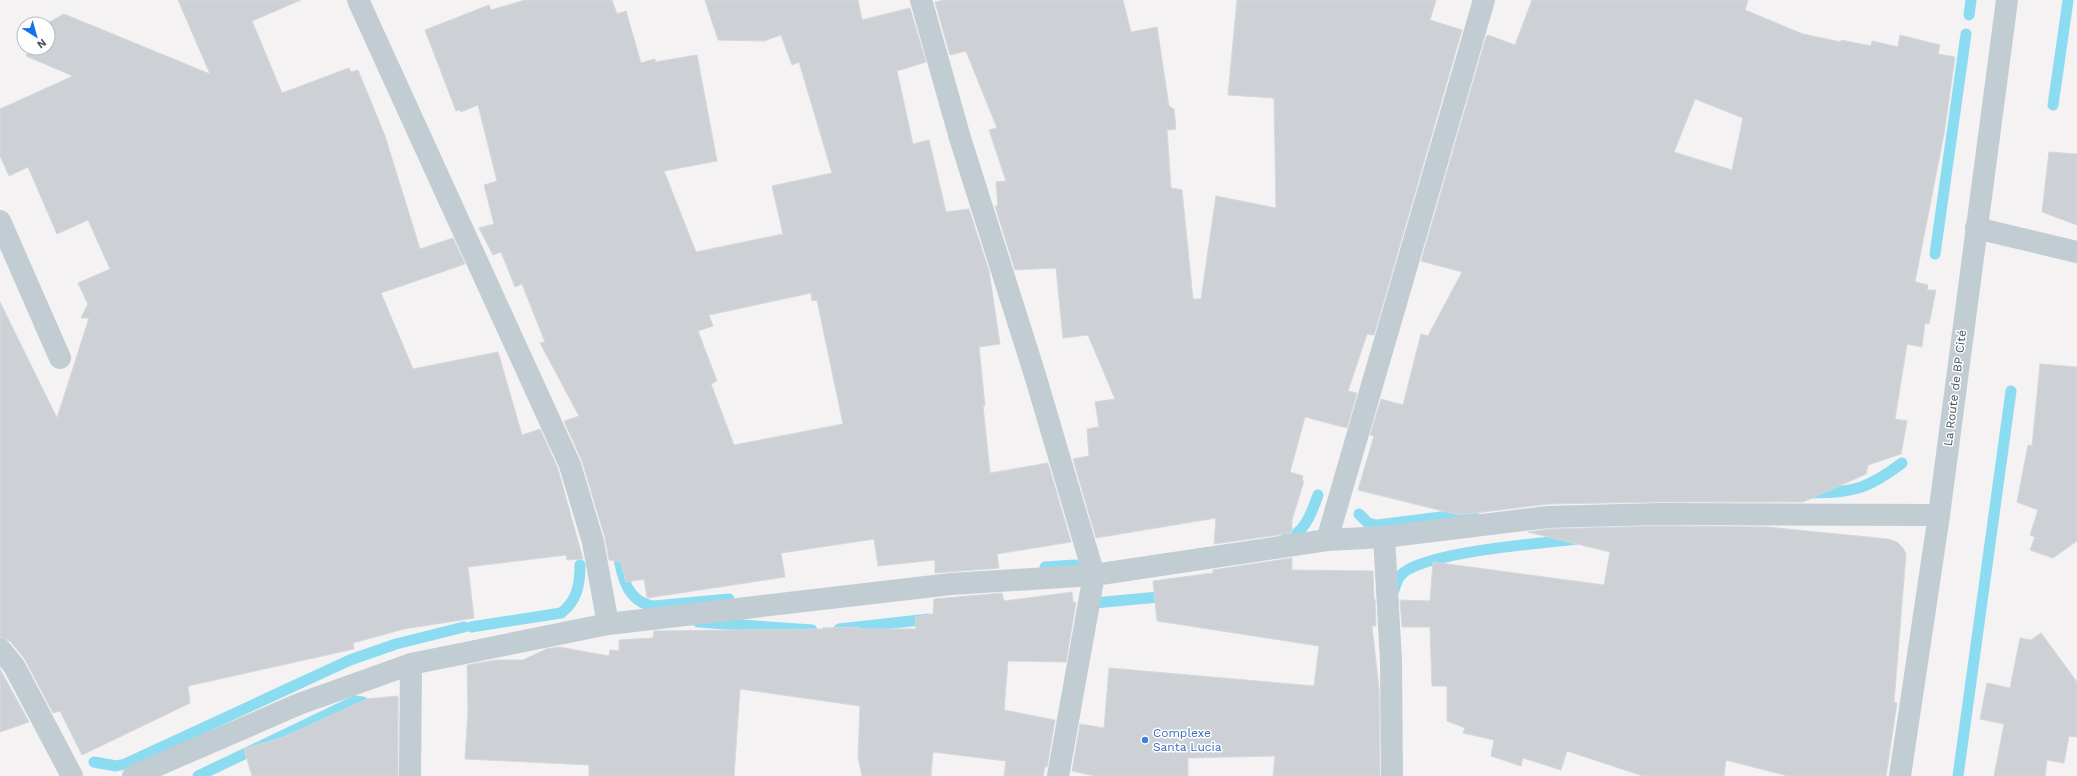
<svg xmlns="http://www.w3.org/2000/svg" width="2077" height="776" font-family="'Work Sans',sans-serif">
<rect width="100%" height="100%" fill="#f4f2f2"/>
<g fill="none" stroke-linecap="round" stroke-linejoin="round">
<g stroke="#8bdcf0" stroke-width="11">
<path d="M1969,15L1971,0"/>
<path d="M2053,105L2068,1"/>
<path d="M1935,254L1966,34"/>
<path d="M1810,493C1854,492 1866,490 1902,463"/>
<path d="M1359,514L1368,523L1377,525L1473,513"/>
<path d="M1285,539C1304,535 1312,512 1318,495"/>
<path d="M617,548C621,572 625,602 654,606L729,599"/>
<path d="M1045,567L1075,565"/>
<path d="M1392,595C1395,589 1396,581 1400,576C1419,552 1545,543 1578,539"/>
<path d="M1094,603L1169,596"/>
<path d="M698,622L812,630"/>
<path d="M471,627L561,613C577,601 580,585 580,565"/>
<path d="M839,629L929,619"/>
<path d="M94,762L116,766L125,764L350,660L396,644L464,627"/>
<path d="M198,776L355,701L363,702L372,710"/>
<path d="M1958,776L2011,391"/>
</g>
</g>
<g fill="#cdd1d6" stroke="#d5d8dd" fill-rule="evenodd">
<path d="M178,0H301L252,21L282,93L349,68L351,72L358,70L385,136L420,249L453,238L465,264L381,293L413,369L498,352L522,435L540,429L558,469L583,559L567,560L566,555L468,567L474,618L404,629L353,643L354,649L188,686L190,703L82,755L60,711L53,713L24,658L10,641L0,637V302L57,418L89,318H81L88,304L78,283L110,269L88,220L57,234L28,167L9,176L0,156V109L73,76L26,56L30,48H48V24H46L64,14L210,74Z"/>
<path d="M525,0H612L617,14L626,11L641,63L655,59V62L697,55L717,161L664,171L696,252L783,234L772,186L832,173L799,62L792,65L781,35L764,41L718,40L705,0H858L862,20L910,8L926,62L897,71L913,144L929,140L946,212L969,209L989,271L1000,344L979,347L985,406H983L990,473L1048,463L1071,542L997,554L999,568L935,573V560L878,566L874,539L781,553L785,577L647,598L644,579L626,582L621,562L609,560L605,538L582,461L564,421L579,416L540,343L545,342L522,284L515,287L501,252L493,255L479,228L494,224L484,185L497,181L478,105L461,112L460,110L456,111L425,30L489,5L491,10ZM811,293L812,301L817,300L843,424L734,445L711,384L717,381L698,331L713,326L709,315Z"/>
<path d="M944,0H1123L1131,32L1157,27L1169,106L1174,109L1176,129L1167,130L1171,188L1182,190L1193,299H1201L1216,196L1276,208L1274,98L1228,95L1237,0H1436L1430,20L1462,30L1374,335L1367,334L1348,391L1357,393L1347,428L1305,417L1290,472L1303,476L1302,481H1304L1292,520V533L1214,544L1216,518L1096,538L1073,459L1089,456L1087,429L1099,427L1095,402L1115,399L1088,335L1063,338L1056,268L1015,270L995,206H998L996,182L1006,181L989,130L997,128L966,51L950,55L935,2Z"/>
<path d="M1532,0H1748L1745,10L1803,34L1841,42V40L1871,46L1872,41L1898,47L1900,35L1940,45L1938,54L1955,57L1944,134L1915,282L1928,285L1927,290H1936L1929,324L1925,323L1922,347L1907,344L1895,419L1907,421L1901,454L1868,465L1866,474L1803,502H1659L1548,504L1459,515L1358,490L1374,436L1370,435L1381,399L1403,405L1421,334L1428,336L1462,272L1421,261L1486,37L1488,35L1515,45ZM1695,99L1743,118L1732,170L1674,152Z"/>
<path d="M2049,152L2077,154V225L2042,212Z"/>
<path d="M2040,364L2077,367V541L2053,558L2030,550L2035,537L2030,535L2038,510L2017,502L2028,445L2032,446Z"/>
<path d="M1659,526L1767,527L1888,539L1897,542L1903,548L1906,554L1894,702L1897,703L1886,776H1788L1726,760L1724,776H1643L1567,751L1561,770L1523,758L1521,766L1491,756L1494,740L1463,733L1465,728L1447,721V686H1432L1430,627H1402L1400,600L1430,601L1433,562L1604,585L1610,552L1528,532L1549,529Z"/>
<path d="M1292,558V570L1373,571L1374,599H1375L1376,626H1372L1379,689L1380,776H1273L1275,756L1188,758V776H1095L1072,771L1080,724L1104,728L1109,668L1314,686L1319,646L1157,621L1153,581L1213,573V570Z"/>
<path d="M1072,592L1073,602H1076L1066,662L1008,661L1004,710L1055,720L1047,767L1045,766L1043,776H1004L1006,761L933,752L931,776H862L858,757L860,706L740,689L734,776H589V765L465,759L468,711L467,665L496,660H523L546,649L559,647L609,656L610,650L619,651V640L653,638L654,631L823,629V628L858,627V629H916L915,617L933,614L934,599L1002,593L1004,601Z"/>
<path d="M2041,633L2077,682V737L2069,736L2064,763L2047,760L2045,776H1994L2004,724L1980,719L1987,683L2010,688L2020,638L2031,640Z"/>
<path d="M0,669L29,722L0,732Z"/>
<path d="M398,696V776H252L244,749L284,737L367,699Z"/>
</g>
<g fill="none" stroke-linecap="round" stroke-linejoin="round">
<g stroke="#c2ccd3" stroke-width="22">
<path d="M358,0L570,465L593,542L608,624"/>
<path d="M921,0L960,138L1035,375L1094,575L1058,776"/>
<path d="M0,221L60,358"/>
<path d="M1976,228L2077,252"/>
<path d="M1384,537L1391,661L1392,776"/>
<path d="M1327,540L1484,0"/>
<path d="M0,649L14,666L72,776"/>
<path d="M410,776L411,664"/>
</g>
<g stroke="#c2ccd3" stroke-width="22">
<path d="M133,776L299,704L411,664L608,624L951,584L1094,575L1327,540L1384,537L1548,517L1659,514L1939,515"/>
<path d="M1900,776L1939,515L2007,0"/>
</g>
</g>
<circle fill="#3f7fe0" stroke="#fff" stroke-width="1.5" cx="1145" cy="740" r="4"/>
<g text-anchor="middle" stroke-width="3" stroke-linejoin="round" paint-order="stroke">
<g font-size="12" fill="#485560" stroke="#fff">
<text transform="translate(1955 388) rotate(-83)" y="4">La Route de BP Cité</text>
</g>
<g font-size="12" fill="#366cbe" stroke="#fff" text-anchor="start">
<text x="1153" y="737">Complexe<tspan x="1153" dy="14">Santa Lucia</tspan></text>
</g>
</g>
<g transform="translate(36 36) rotate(143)"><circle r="19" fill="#ffffff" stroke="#b6bbbf"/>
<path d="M0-3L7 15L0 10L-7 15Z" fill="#1273ed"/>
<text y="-6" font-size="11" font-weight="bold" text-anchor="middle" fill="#485560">N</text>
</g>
</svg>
